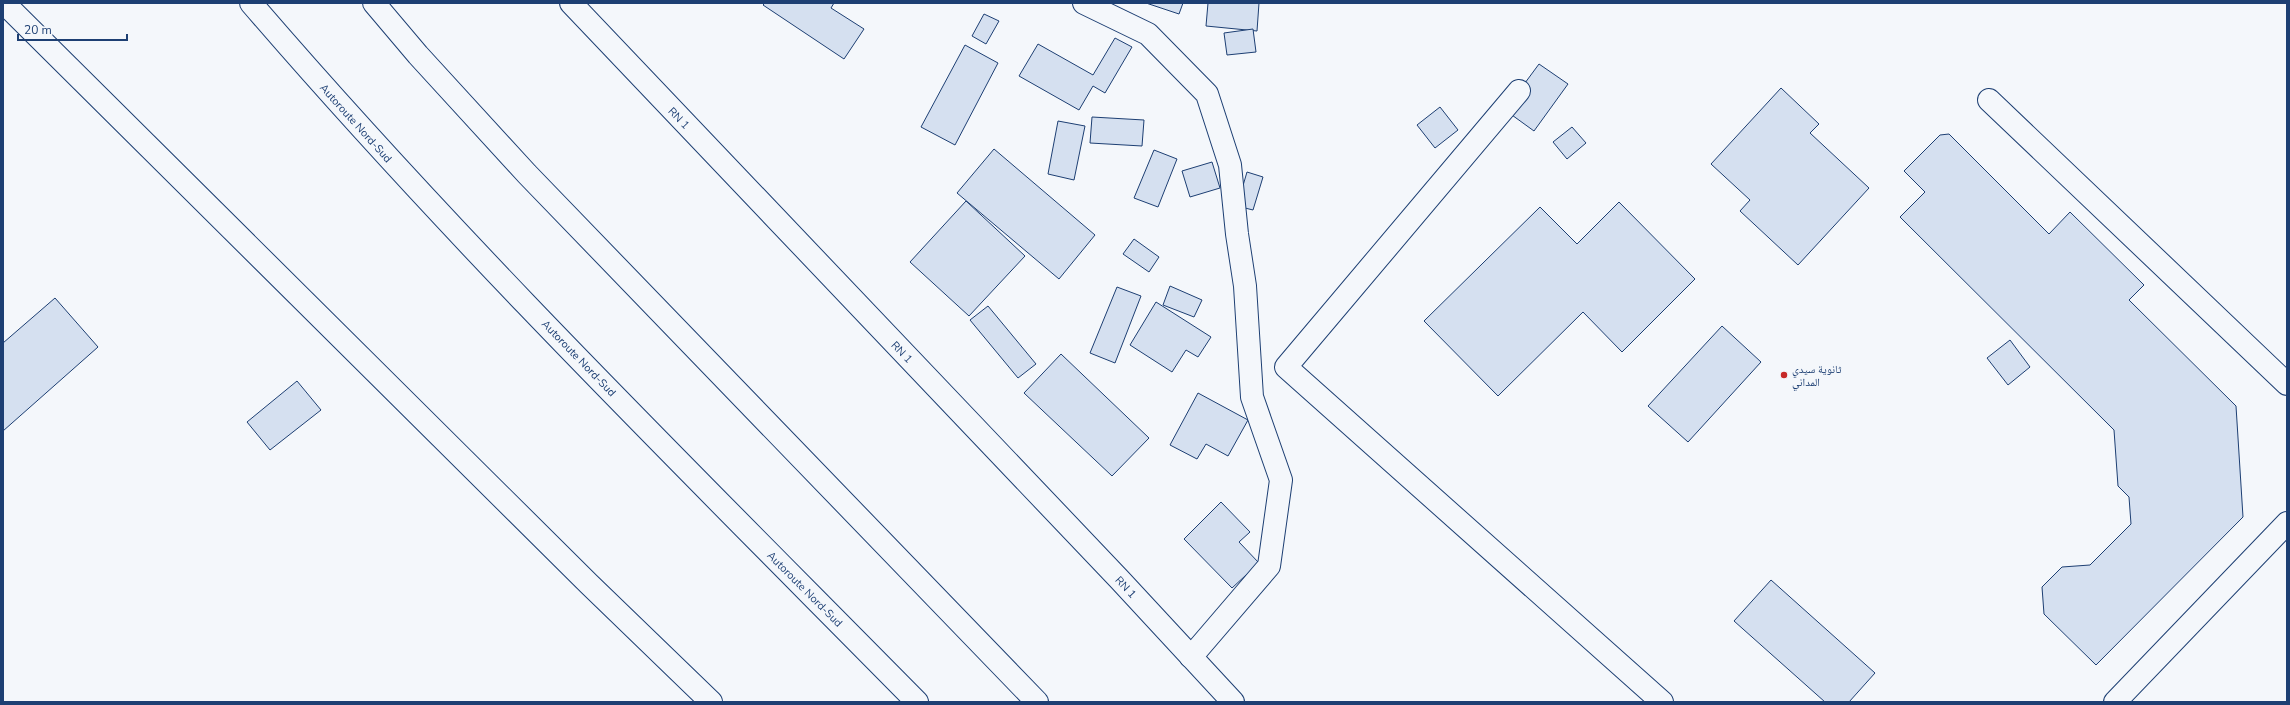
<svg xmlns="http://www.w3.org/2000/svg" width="2290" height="705" font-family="'Nunito Sans','Noto Naskh Arabic',sans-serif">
<rect width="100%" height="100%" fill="#f4f7fb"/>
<g fill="#d5e0f0" stroke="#1d3f73">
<path d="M765,3H834L831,8L864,29L844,59L763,5Z"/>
<path d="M1146,3H1183L1179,14Z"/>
<path d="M1208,3H1259L1257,31L1206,26Z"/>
<path d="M984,14L999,21L986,44L972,36Z"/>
<path d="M1253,29L1256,52L1227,55L1224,33Z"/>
<path d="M1115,38L1132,47L1105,93L1093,86L1079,110L1019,76L1038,44L1093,75Z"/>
<path d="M965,45L998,63L955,145L921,127Z"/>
<path d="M1539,64L1568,84L1534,131L1505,110Z"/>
<path d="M1781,88L1819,124L1810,133L1869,188L1798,265L1740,211L1750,200L1711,164Z"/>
<path d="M1440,107L1458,130L1435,148L1417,125Z"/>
<path d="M1092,117L1144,120L1142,146L1090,143Z"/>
<path d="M1058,121L1085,126L1074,180L1048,174Z"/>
<path d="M1572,127L1586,143L1567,159L1553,142Z"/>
<path d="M1949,134L2049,234L2070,212L2144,285L2129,300L2236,406L2243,517L2096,665L2044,614L2042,587L2062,567L2090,565L2131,524L2129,497L2118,486L2114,430L1900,217L1925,192L1904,171L1940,135Z"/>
<path d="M994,149L1095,235L1059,279L957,193Z"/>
<path d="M1154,150L1177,159L1158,207L1134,198Z"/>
<path d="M1212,162L1220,188L1190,197L1182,171Z"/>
<path d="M1247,172L1263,177L1253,210L1237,206Z"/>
<path d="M966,201L1025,256L969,316L910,262Z"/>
<path d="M1619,202L1695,279L1622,352L1583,312L1498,396L1424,321L1540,207L1577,244Z"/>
<path d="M1134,239L1159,257L1149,272L1123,254Z"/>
<path d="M1170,286L1202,300L1194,317L1163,305Z"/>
<path d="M1117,287L1141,296L1115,363L1090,353Z"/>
<path d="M55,298L98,347L3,431V343Z"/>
<path d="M1156,302L1211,337L1198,357L1186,350L1172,372L1130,345Z"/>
<path d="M988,306L1036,364L1018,378L970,320Z"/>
<path d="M1722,326L1761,362L1688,442L1648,406Z"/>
<path d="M2010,340L2030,367L2008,385L1987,358Z"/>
<path d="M1061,354L1149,438L1112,476L1024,393Z"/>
<path d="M297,381L321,410L270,450L247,422Z"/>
<path d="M1198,393L1248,420L1228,456L1206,444L1197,459L1170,445Z"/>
<path d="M1221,502L1250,532L1239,542L1259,563L1232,588L1184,539Z"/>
<path d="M1771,580L1875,673L1849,702H1825L1734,621Z"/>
</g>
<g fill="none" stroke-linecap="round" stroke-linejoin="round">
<g stroke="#1d3f73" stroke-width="24">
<g id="street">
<path d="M4,3L589,584L711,702"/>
<path d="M1084,3L1148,34L1207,94L1230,165L1237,234L1245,286L1252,397L1281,480L1269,566L1191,657"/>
<path d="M1519,91L1286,367L1662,702"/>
<path d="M1989,100L2287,384"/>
<path d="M2115,702L2287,523"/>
</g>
</g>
<g stroke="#1d3f73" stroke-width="24">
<path id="primary" d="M571,3L1120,580L1233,702"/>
</g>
<g stroke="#1d3f73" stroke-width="24">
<g id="highway">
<path d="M251,3C461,247 691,473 917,702"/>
<path d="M374,3L418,55L527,174L1037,702"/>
</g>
</g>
<use href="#street" stroke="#f4f7fb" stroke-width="22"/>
<use href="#primary" stroke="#f4f7fb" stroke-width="22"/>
<use href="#highway" stroke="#f4f7fb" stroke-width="22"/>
</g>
<circle fill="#c62828" stroke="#f4f7fb" stroke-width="1.5" cx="1784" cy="375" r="4"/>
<g text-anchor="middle" stroke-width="3" stroke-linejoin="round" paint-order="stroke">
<g font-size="11" fill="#1d3f73" stroke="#f4f7fb">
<text transform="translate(679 118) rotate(46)" y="4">RN 1</text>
<text transform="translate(356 123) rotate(48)" y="4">Autoroute Nord-Sud</text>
<text transform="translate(902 352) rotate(46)" y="4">RN 1</text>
<text transform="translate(579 358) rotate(46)" y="4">Autoroute Nord-Sud</text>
<text transform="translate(1126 587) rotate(47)" y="4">RN 1</text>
<text transform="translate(805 589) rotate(45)" y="4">Autoroute Nord-Sud</text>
</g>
<g font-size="11" fill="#1d3f73" stroke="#f4f7fb" text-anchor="start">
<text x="1792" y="373">ثانوية سيدي<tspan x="1792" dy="13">المداني</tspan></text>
</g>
</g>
<rect width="2290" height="705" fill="none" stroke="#1d3f73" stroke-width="8"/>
<path d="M18 34v6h109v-6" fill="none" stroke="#1d3f73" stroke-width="2"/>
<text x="24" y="34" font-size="12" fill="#1d3f73" stroke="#f4f7fb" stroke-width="3" paint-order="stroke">20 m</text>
</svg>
